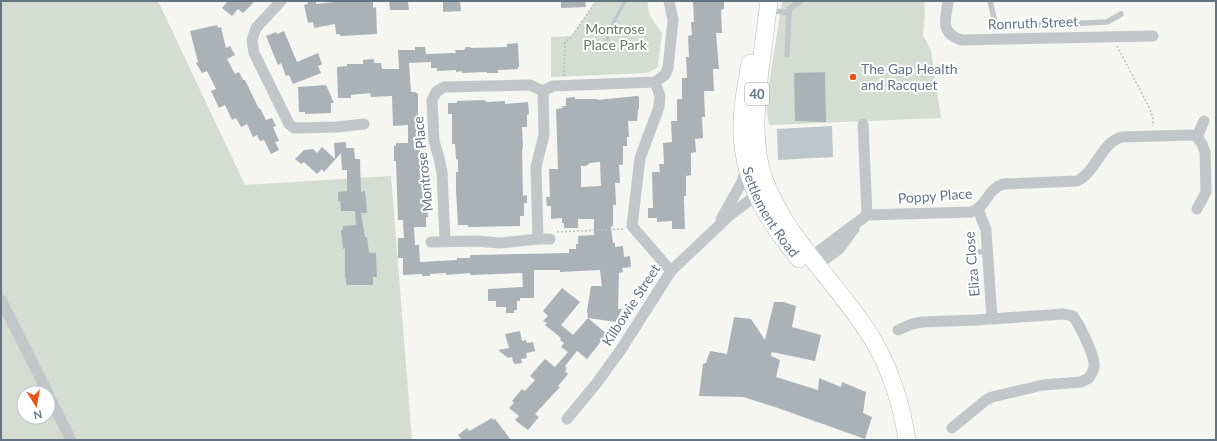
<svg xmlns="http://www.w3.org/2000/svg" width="1217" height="441" font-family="Lato,sans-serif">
<rect width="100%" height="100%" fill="#f5f5f1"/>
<g fill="#d5dcd2" fill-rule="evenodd">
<path d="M1,1H158L245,185L391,176L412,440H1ZM24,393H48V417H24Z"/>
<path d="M596,1H648C646,13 655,24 662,33L658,67L648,73L551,77V37L572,36Z"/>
<path d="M782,1H924L925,13L923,35L931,51L941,118L769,125L766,104Z"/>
</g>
<path fill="#bbc7cc" d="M832,126L833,157L778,160L777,129Z"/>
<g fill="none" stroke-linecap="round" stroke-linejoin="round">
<path stroke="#bbc7cc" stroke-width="3" d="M606,52L608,33L625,1"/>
</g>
<g fill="#aab2b8" fill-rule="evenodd">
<path d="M228,1H255L243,13L238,9L232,16L222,8Z"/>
<path d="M307,1H316V4L343,1H373V8L376,7L377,34L341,36L339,34H336L335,24L314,28L313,22L308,23L304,5L308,4Z"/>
<path d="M389,1H408L409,10H390Z"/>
<path d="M443,1H460L461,11L443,12Z"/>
<path d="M561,1H585L586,7L561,8Z"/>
<path d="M693,1H724V9L721,10L722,33H716L719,69H713L714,91H704L705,117H702L703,138L695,139L696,152L691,153V175L686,176V196H684V203L685,229H672V221L657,222V218H648V208H653L652,172H660L659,164H664L663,143L672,142L671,121H677V99H682V78H687L686,57H689L688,36L692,35L691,22H694Z"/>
<path d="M217,25L218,28L221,27L226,48L230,46L235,55L227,59L235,74L239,72L243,80H245L259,109L260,108L266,120L272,118L276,126L273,127L279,141L275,142L279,150L271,154L264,140L260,141L257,135L253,137L247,124L241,127L236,118L232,120L225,105L219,108L211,91L216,89L207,71L202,73L196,63L198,62L190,31Z"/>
<path d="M284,31L297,62L318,53L322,64L318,66L321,73L293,84L289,75L286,76L281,63L278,65L266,36L276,32L277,34Z"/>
<path d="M518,43L519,67H518V69L498,70V73H487V72L462,73V71L456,72V70L437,71V68H431V62L409,63L411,92H415L418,94V133L423,185H430V204H427L428,217H426V227H414L415,245H419L420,262L457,260V258H470V256L471,255L569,253V249H576V244H578V236L594,235V219H578V228H564V223H562V218L551,219V206H547L546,197H550L549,169H558L556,109L563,108L562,106H566V98L575,97V99H597V100L637,96L639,97V109H638L637,121H628L629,137H627V146H623V165H619L620,183H615L616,205H613V226L611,227L613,243H615V247L623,246L624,257L630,256L631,267L622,268L623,272L619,273L618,309H622L616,322L588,318L607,334L587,359L577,351L565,366L567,368L565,371L568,374L558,386L560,387L535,414L539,417L528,430L515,420L519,416L509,408L514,403L512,401L522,389L525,391L535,380L530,376L545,359L555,367L568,352L561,347L564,343L560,340L561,338L545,325L547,323L543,321L548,316L543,311L562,288L580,302L561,325L573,335L588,318L587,311L591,286H602L600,270L560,272V270H534V298H520V301H517V310H514V313H506V307H496V301H488V289L523,287L522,273L470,275V273L446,275V273L430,274V276H422V274L403,275V258H398V238H404L403,220H398L396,161H394V146H396V143H408V125L393,126L392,96L371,97L370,93L351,95V98H338L337,67L347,66V64H363V60L374,59V63H381L382,69H399L398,50H415V47H425L426,54L456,53L455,50H464L466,47H470L471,48L507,47V44ZM600,162L601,186L581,187V166H586L590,163Z"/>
<path d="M825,72L826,122L795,121L794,73Z"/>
<path d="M326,85L334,103H331V113L305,114V112H299L298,87Z"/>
<path d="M485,100L486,102L505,101V104L528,102L529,114L527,115V127H522L523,147L522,150L523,196L527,195V203H524V216H520V226L468,227V225H458L456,190V172H458V160L456,159L455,144H452V114H448V103H457V101Z"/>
<path d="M346,142V148H354L355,159H360L361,192L365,191L366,200L367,213H361L365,237H367L369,253H376L377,277H373V285H346V278H345V248L343,249L341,230H343V226L356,225L355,211H341L340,201H338V192L347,191V170H342L341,153L324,172L322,169L317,174L304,162L301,164L295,159L304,150L313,149L317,153L322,147L335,159L334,143Z"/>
<path d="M774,302H784L796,306L792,327L821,335L815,361L772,352L771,356L780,360L776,377L818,390L819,378L841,387L842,382L866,392L863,413L872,417L865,439L775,407L743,397L699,396L703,364L706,363L710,351L727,354L734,317L751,319L765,340Z"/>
<path d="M520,331L522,341L526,340L527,343L533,342L535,351L526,353L527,358L521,359L522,363L515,364L513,362L512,357L508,358L498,350L509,348L505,334Z"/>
<path d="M492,418L493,420L495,419L511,440H462L458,435L467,428L469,431Z"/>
</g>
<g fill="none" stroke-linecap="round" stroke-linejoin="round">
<g stroke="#b5b9bd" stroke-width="18">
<g id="primary">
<path d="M769,1C766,24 763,47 760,71C756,107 752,144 764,179C770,195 778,209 786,223C814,265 851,302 876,345C892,374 902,408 907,440"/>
<path id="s1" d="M750,63C746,87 741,110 742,133C744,184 768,221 799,259"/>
</g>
</g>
<g stroke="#bbbec0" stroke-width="1.5" stroke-dasharray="2 2" stroke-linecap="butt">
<path d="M1117,46L1149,107L1153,117V126"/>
<path d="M564,76L565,42L572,36L596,1"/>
<path d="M557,232L623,229"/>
</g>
<g stroke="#c2c6c9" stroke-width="5.5">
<path d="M990,1L995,22L1000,25L1015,26L1107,22L1121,14"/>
<path d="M770,10L789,13L790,8L801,1"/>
<path d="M787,55L789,13"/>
<path d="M978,252L987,251"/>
</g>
<g stroke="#c2c6c9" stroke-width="11">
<path d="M281,1L256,28L252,40L254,53L289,124L294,128L336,127L364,124"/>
<path d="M669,1L673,20L668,68L665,75L655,82L660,96L659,107L640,158L632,226L671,271"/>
<path d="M948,1C946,19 939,32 961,40L1153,36"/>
<path d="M863,124L867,215"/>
<path d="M1197,137L1204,121"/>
<path d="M978,209L986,230L992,318"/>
<path d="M721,219L742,182L747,166"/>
<path d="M538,239L536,167L544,135L543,91"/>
<path d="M445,241L442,172L439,158L434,141L432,100L436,92L444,87L530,85L543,91L553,86L655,82"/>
<path d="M431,242L476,241L500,243L538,239H550"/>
<path d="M811,257L867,215L971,212C988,206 986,190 1003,184L1077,181C1097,172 1100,143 1122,137L1192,135L1197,137L1202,144L1205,152L1206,192L1197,209"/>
<path d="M817,265L839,249L854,229"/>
<path d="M1,300L48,393"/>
<path d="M898,330L912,324L922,322L976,320L1064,314L1073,316C1080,326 1092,350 1094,363C1095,369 1092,373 1089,378L1081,382L1043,385L992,397L986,400L952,428"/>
<path d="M48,394L71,440"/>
<path d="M567,419L596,384L620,351L671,271L730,215L762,191"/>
</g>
<use href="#primary" stroke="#fff" stroke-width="17"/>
</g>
<circle fill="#ec521a" stroke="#fff" stroke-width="1.5" cx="853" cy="77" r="4"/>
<g text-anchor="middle" stroke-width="4" stroke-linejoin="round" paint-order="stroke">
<rect fill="#fff" stroke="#919ea9" stroke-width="1" x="745" y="83" width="24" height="22" rx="3"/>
<g font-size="13" font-weight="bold" fill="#627484">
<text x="757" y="99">40</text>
</g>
<g font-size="14" fill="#627484" stroke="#fff">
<text transform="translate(1033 23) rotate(-2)" y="5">Ronruth Street</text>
<text transform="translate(423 164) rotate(-96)" y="5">Montrose Place</text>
<text transform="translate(935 196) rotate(-4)" y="5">Poppy Place</text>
<text dy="5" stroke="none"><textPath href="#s1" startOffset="156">Settlement Road</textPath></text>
<text transform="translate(972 264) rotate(-95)" y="5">Eliza Close</text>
<text transform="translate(631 305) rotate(-57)" y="5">Kilbowie Street</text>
</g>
<g font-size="14" fill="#667a61" stroke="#fff">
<text x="615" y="34">Montrose<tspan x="615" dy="16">Place Park</tspan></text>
</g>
<g font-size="14" fill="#627484" stroke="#fff" text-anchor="start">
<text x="861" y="74">The Gap Health<tspan x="861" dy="16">and Racquet</tspan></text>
</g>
</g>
<rect width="1217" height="441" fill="none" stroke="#627484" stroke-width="4"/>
<g transform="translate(36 405) rotate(169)"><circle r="19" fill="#ffffff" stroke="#c0c7ce"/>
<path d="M0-3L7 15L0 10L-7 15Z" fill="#ec521a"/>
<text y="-6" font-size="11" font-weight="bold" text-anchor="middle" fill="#627484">N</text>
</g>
</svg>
